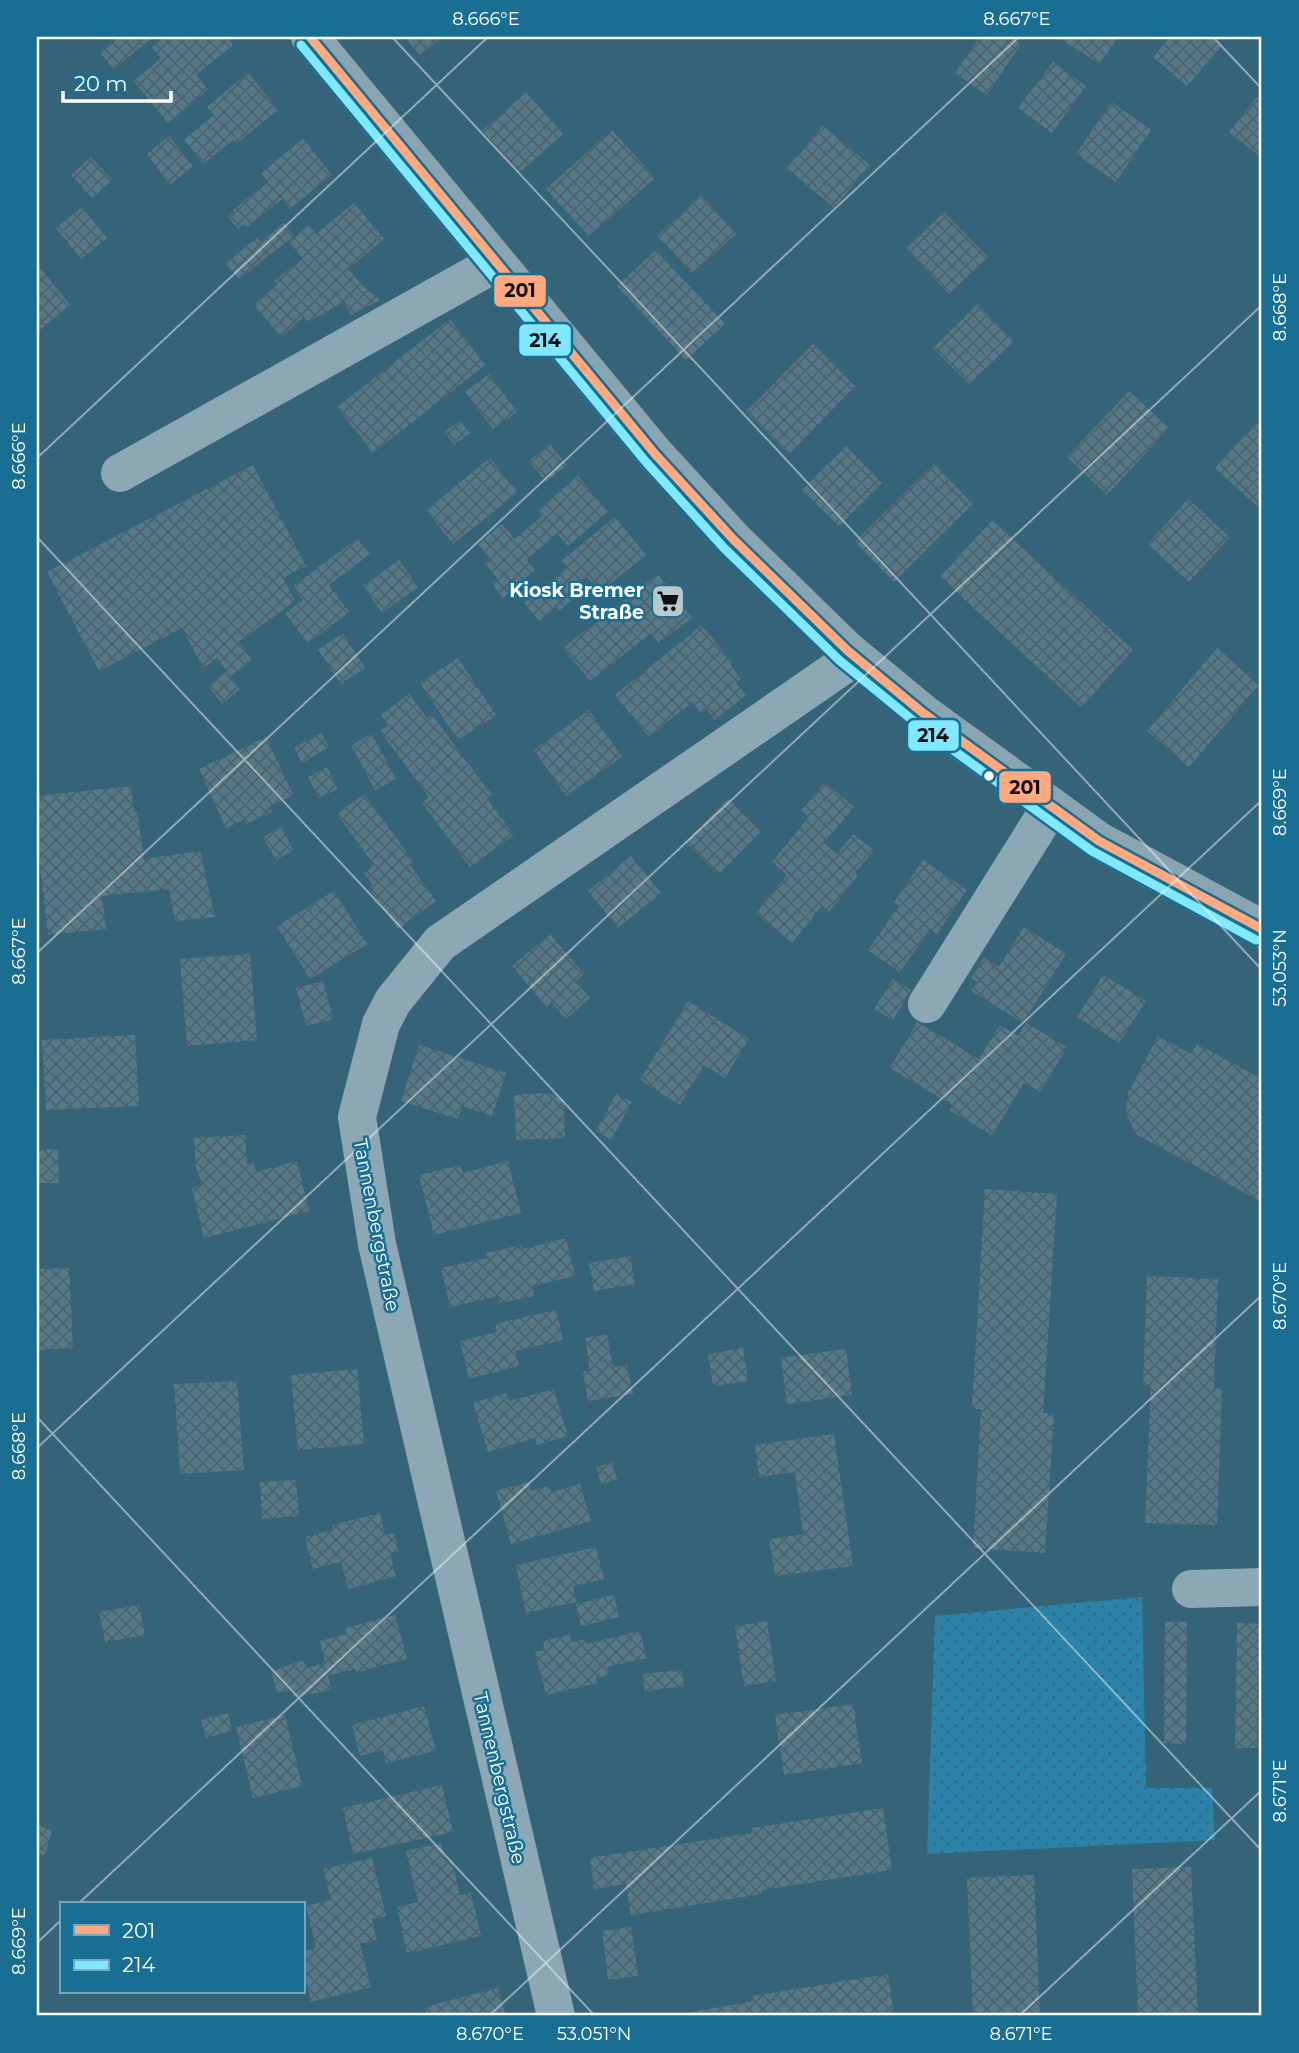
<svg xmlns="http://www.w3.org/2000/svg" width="1299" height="2053" font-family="Montserrat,sans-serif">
<defs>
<pattern id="park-dots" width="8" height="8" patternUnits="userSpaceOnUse" patternTransform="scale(1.75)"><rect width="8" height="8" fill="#2b83a9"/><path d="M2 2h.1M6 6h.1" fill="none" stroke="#3a6a7f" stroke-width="1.8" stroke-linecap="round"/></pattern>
<pattern id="building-cross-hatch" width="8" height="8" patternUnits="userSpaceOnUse" patternTransform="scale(1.75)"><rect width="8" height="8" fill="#547989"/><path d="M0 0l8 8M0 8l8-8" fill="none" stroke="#50626a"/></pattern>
</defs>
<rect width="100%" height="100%" fill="#356478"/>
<path fill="url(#park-dots)" d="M1142,1597L1146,1788H1212L1215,1840L927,1854L935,1616Z"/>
<g fill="url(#building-cross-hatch)">
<path d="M120,37H153L114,69L100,53Z"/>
<path d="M165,37H226L233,45L196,75L208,89L168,123L134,81L161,58L152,47Z"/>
<path d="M405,37H443L420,56Z"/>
<path d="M980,37H1011L1021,44L987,95L955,73Z"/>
<path d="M1057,37H1118L1100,64Z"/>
<path d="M1170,37H1211L1222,45L1187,86L1153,57Z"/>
<path d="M1053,62L1086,86L1052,133L1018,108Z"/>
<path d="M248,73L278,110L237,143L233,140L203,164L184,140L214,115L207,107Z"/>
<path d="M526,92L563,134L519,173L482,131Z"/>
<path d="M1261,92L1262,93V158L1229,132Z"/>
<path d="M1112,102L1151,130L1116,182L1076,154Z"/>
<path d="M823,126L870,165L834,208L787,168Z"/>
<path d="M612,130L655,178L589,236L546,189Z"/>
<path d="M169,136L193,166L170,185L147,154Z"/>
<path d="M303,139L332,175L290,209L282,199L247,227L244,224L238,229L228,217L234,212L233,210L268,182L261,173Z"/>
<path d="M91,157L112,180L92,198L71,175Z"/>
<path d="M701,195L736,234L692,274L657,236Z"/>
<path d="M354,203L384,239L348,269L363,286L380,300L351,315L344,302L308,322L304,317L281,337L254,304L277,285L274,281L303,258L289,242L309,225L316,234Z"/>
<path d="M82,207L107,238L81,259L56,228Z"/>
<path d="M944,212L988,257L949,294L906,249Z"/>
<path d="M284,223L294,236L239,279L225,263L257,238L260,242Z"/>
<path d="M656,250L725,324L686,360L617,286Z"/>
<path d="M37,264L70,305L37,332Z"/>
<path d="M978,304L1014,341L969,384L933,348Z"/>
<path d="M450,319L485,365L373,453L337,407Z"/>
<path d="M813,344L855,386L789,454L746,412Z"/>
<path d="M489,374L517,412L493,429L465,392Z"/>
<path d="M1129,391L1169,428L1107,495L1067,457Z"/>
<path d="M460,421L470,433L454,445L444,432Z"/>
<path d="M1257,422L1262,426V504L1259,508L1215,468Z"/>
<path d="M550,444L567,465L546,482L529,461Z"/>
<path d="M846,446L882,483L839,526L802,490Z"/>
<path d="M490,458L518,492L453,544L426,510Z"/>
<path d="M934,464L973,504L894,582L855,542Z"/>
<path d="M253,465L306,566L283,578L295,601L239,642L252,660L231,676L217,658L203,668L182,628L99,671L47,572Z"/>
<path d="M578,476L608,512L568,546L557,533L526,560L535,570L503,598L492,584L498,579L485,563L490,558L478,544L502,524L515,539L542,516L538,510Z"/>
<path d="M1188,499L1230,537L1189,582L1148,544Z"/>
<path d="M615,517L646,555L600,592L587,577L581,582L586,588L560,610L556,607L539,621L524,603L567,568L561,561Z"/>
<path d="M992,520L1133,650L1081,707L940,577Z"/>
<path d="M358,538L370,554L329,585L349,612L308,643L285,613L303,600L293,586Z"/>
<path d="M399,560L418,587L382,613L363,586Z"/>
<path d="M658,574L692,618L659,643L651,633L590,681L563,648Z"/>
<path d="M702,625L732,663L730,664L741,679L736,683L746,695L715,720L706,709L701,713L692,702L649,737L615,695Z"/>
<path d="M343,633L365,668L341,684L318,650Z"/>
<path d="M1217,648L1259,685L1189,767L1147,731Z"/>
<path d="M458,658L496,715L458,740L420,683Z"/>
<path d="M226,671L240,689L222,704L208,686Z"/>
<path d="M409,694L427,718L432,715L492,795L487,799L514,835L470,867L422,803L429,797L380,731L388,725L381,715Z"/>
<path d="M589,710L622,757L566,796L534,750Z"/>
<path d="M321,733L329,747L302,763L294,748Z"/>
<path d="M372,734L396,779L375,790L351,745Z"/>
<path d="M266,737L293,795L269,806L272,812L246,824L245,819L226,828L199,769Z"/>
<path d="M327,767L338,789L319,798L308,777Z"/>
<path d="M825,782L854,807L824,843L837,854L853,834L874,850L855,873L858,876L829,912L822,906L792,943L756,913L787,875L772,862L809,817L801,810Z"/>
<path d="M131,786L134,812L137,811L144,859L200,851L215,917L175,921L169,889L102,896L106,929L48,935L39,856H37V796Z"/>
<path d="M364,794L414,862L410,865L436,901L398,929L369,888L373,885L364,873L374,865L337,814Z"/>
<path d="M728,798L761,831L719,874L685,842Z"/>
<path d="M281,827L293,850L276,860L263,837Z"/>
<path d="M631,856L661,893L618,928L588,891Z"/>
<path d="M923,860L967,890L937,934L930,929L900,972L868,950L899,906L894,902Z"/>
<path d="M334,891L367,944L310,979L277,926Z"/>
<path d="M1024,927L1066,954L1023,1023L971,991L977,982L971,978L984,957L999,967Z"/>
<path d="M550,934L584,974L576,981L591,997L566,1019L552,1003L547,1007L512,966Z"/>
<path d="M250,954L257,1040L187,1046L180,959Z"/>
<path d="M1103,975L1146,1001L1119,1043L1077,1017Z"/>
<path d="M893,979L911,990L893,1020L874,1009Z"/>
<path d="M323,981L333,1019L306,1026L296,988Z"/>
<path d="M688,1001L749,1039L725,1078L704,1065L680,1105L640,1080Z"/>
<path d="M917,1022L979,1059L1000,1025L1018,1036L1026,1023L1067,1047L1040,1092L1024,1083L992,1135L949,1110L952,1105L890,1068Z"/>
<path d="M135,1035L139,1106L46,1110L42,1040Z"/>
<path d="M1158,1036L1191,1054L1197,1044L1262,1079V1202L1136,1134L1126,1113L1128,1093Z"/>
<path d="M419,1045L506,1073L492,1116L462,1106L458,1119L401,1101Z"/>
<path d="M549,1093L564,1100L565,1138L516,1140L514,1095Z"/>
<path d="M616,1094L632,1102L611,1140L596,1131Z"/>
<path d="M245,1135L247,1164L254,1162L256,1172L297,1161L309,1211L204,1238L192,1188L202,1185L196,1167L194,1138Z"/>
<path d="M58,1149L59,1183H37V1150Z"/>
<path d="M508,1161L521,1213L434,1235L419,1175L460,1165L463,1173Z"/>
<path d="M985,1189L1057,1194L1043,1413L1054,1414L1045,1553L973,1548L981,1409H972Z"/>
<path d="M566,1238L575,1276L532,1286L534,1296L500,1303L498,1296L450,1307L441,1268L487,1258L486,1253L521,1245L522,1249Z"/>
<path d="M630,1256L635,1284L594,1291L589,1263Z"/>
<path d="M69,1268L73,1348L37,1350V1269Z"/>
<path d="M1147,1276L1218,1279L1214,1388L1222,1389L1217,1525L1145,1523L1151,1386L1143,1385Z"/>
<path d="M556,1310L563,1340L515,1351L519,1366L469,1379L460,1341L497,1332L495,1324Z"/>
<path d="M607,1334L613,1367L627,1365L633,1394L588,1401L583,1372L590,1371L585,1338Z"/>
<path d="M743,1348L748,1381L713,1386L708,1354Z"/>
<path d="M846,1349L852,1395L787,1404L781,1358Z"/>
<path d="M357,1369L364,1444L298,1450L291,1375Z"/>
<path d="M237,1381L244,1470L180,1474L174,1384Z"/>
<path d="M554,1389L568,1436L537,1445L535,1438L488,1452L473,1403L506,1393L509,1401Z"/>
<path d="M834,1434L853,1566L775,1576L769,1539L803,1534L795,1472L759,1477L755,1445Z"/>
<path d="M612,1462L617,1480L601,1484L596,1467Z"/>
<path d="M296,1480L299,1516L262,1519L260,1482Z"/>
<path d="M529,1482L531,1491L549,1486L551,1492L580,1484L591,1521L511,1544L496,1491Z"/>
<path d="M380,1513L385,1535L394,1533L399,1551L390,1553L396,1576L348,1589L341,1562L313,1569L305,1537L333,1530L332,1525Z"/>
<path d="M596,1547L604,1579L573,1586L576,1602L526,1613L516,1565Z"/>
<path d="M614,1595L619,1617L581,1626L576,1604Z"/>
<path d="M139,1605L145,1635L105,1642L99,1612Z"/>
<path d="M395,1615L407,1659L356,1672L354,1669L328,1676L332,1690L294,1697L293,1689L277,1693L271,1671L304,1660L306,1668L325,1663L320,1641L347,1634L345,1628Z"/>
<path d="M767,1621L776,1681L744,1686L735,1626Z"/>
<path d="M1165,1622H1187L1186,1744L1164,1743Z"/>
<path d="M1237,1623L1259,1624L1257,1748H1235Z"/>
<path d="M640,1631L646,1658L607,1667L609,1675L596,1678L597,1683L546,1695L535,1652L545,1650L543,1641L570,1635L572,1642L585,1639L587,1644Z"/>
<path d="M682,1670L684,1686L645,1691L643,1674Z"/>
<path d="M853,1704L862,1763L784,1775L775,1715Z"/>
<path d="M424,1706L436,1751L386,1763L383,1750L360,1756L352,1725Z"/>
<path d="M228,1713L232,1731L206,1738L201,1720Z"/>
<path d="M285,1715L302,1786L253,1798L236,1727Z"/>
<path d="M442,1785L453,1832L353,1854L343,1808Z"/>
<path d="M883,1808L892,1870L762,1890V1894L631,1915L626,1884L594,1889L590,1858L752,1833V1828Z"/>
<path d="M37,1825L52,1830L45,1855L37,1853Z"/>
<path d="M441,1843L446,1862L452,1861L460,1895L471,1893L481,1936L407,1953L397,1907L418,1902L406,1851Z"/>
<path d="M372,1858L386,1916L372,1919L377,1940L360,1944L371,1987L311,2002L303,1966V1951L316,1948L306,1906L331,1900L323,1869Z"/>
<path d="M1191,1867L1198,2016H1138L1132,1869Z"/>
<path d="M1034,1875L1040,2016H973L967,1878Z"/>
<path d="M631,1927L638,1976L608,1980L602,1931Z"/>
<path d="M888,1974L894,2016H669L753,2001V1996Z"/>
<path d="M498,1988L506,2016H427L425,2007Z"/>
</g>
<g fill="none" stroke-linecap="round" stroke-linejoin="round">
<g stroke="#8ba8b4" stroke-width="38">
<path d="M120,473L496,263"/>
<path d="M927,1004L1051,806"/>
<path d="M1191,1589L1262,1587"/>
<path d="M556,2016L377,1244L357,1117L381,1024L393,1001L440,943L855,657"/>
</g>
<path stroke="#89a5b2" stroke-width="38" d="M310,37L655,454L733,539L848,651L923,713L1099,841L1262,929"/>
<g stroke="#196e94" stroke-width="14">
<path id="bus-1" d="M310,37L655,454L733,539L848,651L923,713L1099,841L1262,929"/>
</g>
<g stroke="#196e94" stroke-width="14">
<path id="bus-2" d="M301,45L646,462L724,548L839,660L916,723L1092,851L1256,940"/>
</g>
<use href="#bus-1" stroke="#ffa980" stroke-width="9"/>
<use href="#bus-2" stroke="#80e8ff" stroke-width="9"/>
</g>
<path fill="none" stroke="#fff" stroke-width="2" stroke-opacity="0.45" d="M392,37L1262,970M1213,37L1262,89M37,458L488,37M37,537L1262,1851M37,953L1019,37M37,1417L595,2016M37,1448L1262,305M78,1904L1262,800M37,1943L61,1920M489,2016L1262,1295M1019,2016L1262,1790"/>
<defs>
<g id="supermarket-square" transform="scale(1.75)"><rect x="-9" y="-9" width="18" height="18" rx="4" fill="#b8c9d0" stroke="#196e94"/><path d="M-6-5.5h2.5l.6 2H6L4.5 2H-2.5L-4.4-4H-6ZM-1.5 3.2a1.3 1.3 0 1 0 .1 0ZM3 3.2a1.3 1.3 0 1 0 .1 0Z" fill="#111"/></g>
</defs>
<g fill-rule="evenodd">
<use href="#supermarket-square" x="668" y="601"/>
</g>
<circle fill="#fff" stroke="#196e94" stroke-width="2.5" cx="989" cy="776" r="6"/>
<g text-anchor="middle" stroke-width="5" stroke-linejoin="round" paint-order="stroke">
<g font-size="19" font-weight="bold" fill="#fff" stroke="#196e94" text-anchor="end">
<text x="644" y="597">Kiosk Bremer<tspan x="644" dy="22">Straße</tspan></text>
</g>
<g font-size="19" fill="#fff" stroke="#196e94">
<text transform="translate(377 1225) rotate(79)" y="7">Tannenbergstraße</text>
<text transform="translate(500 1778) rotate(77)" y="7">Tannenbergstraße</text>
</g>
</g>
<g stroke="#196e94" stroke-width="2.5">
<rect x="493" y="274" width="54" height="34" rx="7" fill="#ffa980"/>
<rect x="518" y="323" width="54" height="34" rx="7" fill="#80e8ff"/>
<rect x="907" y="719" width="53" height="33" rx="7" fill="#80e8ff"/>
<rect x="998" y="770" width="54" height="34" rx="7" fill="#ffa980"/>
</g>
<g font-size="19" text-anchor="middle" font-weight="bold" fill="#111">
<text x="520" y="297">201</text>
<text x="545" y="347">214</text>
<text x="933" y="742">214</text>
<text x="1025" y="794">201</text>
</g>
<rect width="1299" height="2053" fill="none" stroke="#196e94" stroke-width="77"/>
<rect x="60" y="1902" width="245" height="91" fill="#196e94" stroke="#75a8bf" stroke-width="2"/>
<rect x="74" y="1925" width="35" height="10" fill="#ffa980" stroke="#75a8bf" stroke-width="2"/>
<text x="122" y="1938" font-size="21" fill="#ffffff">201</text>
<rect x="74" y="1960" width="35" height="10" fill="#80e8ff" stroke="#75a8bf" stroke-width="2"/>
<text x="122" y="1972" font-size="21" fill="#ffffff">214</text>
<path d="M63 91v10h108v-10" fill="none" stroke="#ffffff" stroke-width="3.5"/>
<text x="74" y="91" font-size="21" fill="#ffffff" stroke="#196e94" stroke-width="5" paint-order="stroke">20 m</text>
<rect x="38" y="38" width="1222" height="1976" fill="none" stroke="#fff" stroke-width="2.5"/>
<g font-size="18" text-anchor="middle" fill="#fff">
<text x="486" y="25">8.666°E</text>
<text x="1017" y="25">8.667°E</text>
<text transform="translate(1280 307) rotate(-90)" y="6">8.668°E</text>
<text transform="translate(19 456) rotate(-90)" y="6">8.666°E</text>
<text transform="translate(1280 802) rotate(-90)" y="6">8.669°E</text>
<text transform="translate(19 951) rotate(-90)" y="6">8.667°E</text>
<text transform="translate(1280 968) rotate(-90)" y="6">53.053°N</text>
<text transform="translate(1280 1296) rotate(-90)" y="6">8.670°E</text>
<text transform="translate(19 1446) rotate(-90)" y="6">8.668°E</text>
<text transform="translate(1280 1791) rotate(-90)" y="6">8.671°E</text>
<text transform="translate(19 1941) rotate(-90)" y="6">8.669°E</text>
<text x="490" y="2040">8.670°E</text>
<text x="594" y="2040">53.051°N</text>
<text x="1021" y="2040">8.671°E</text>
</g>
</svg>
